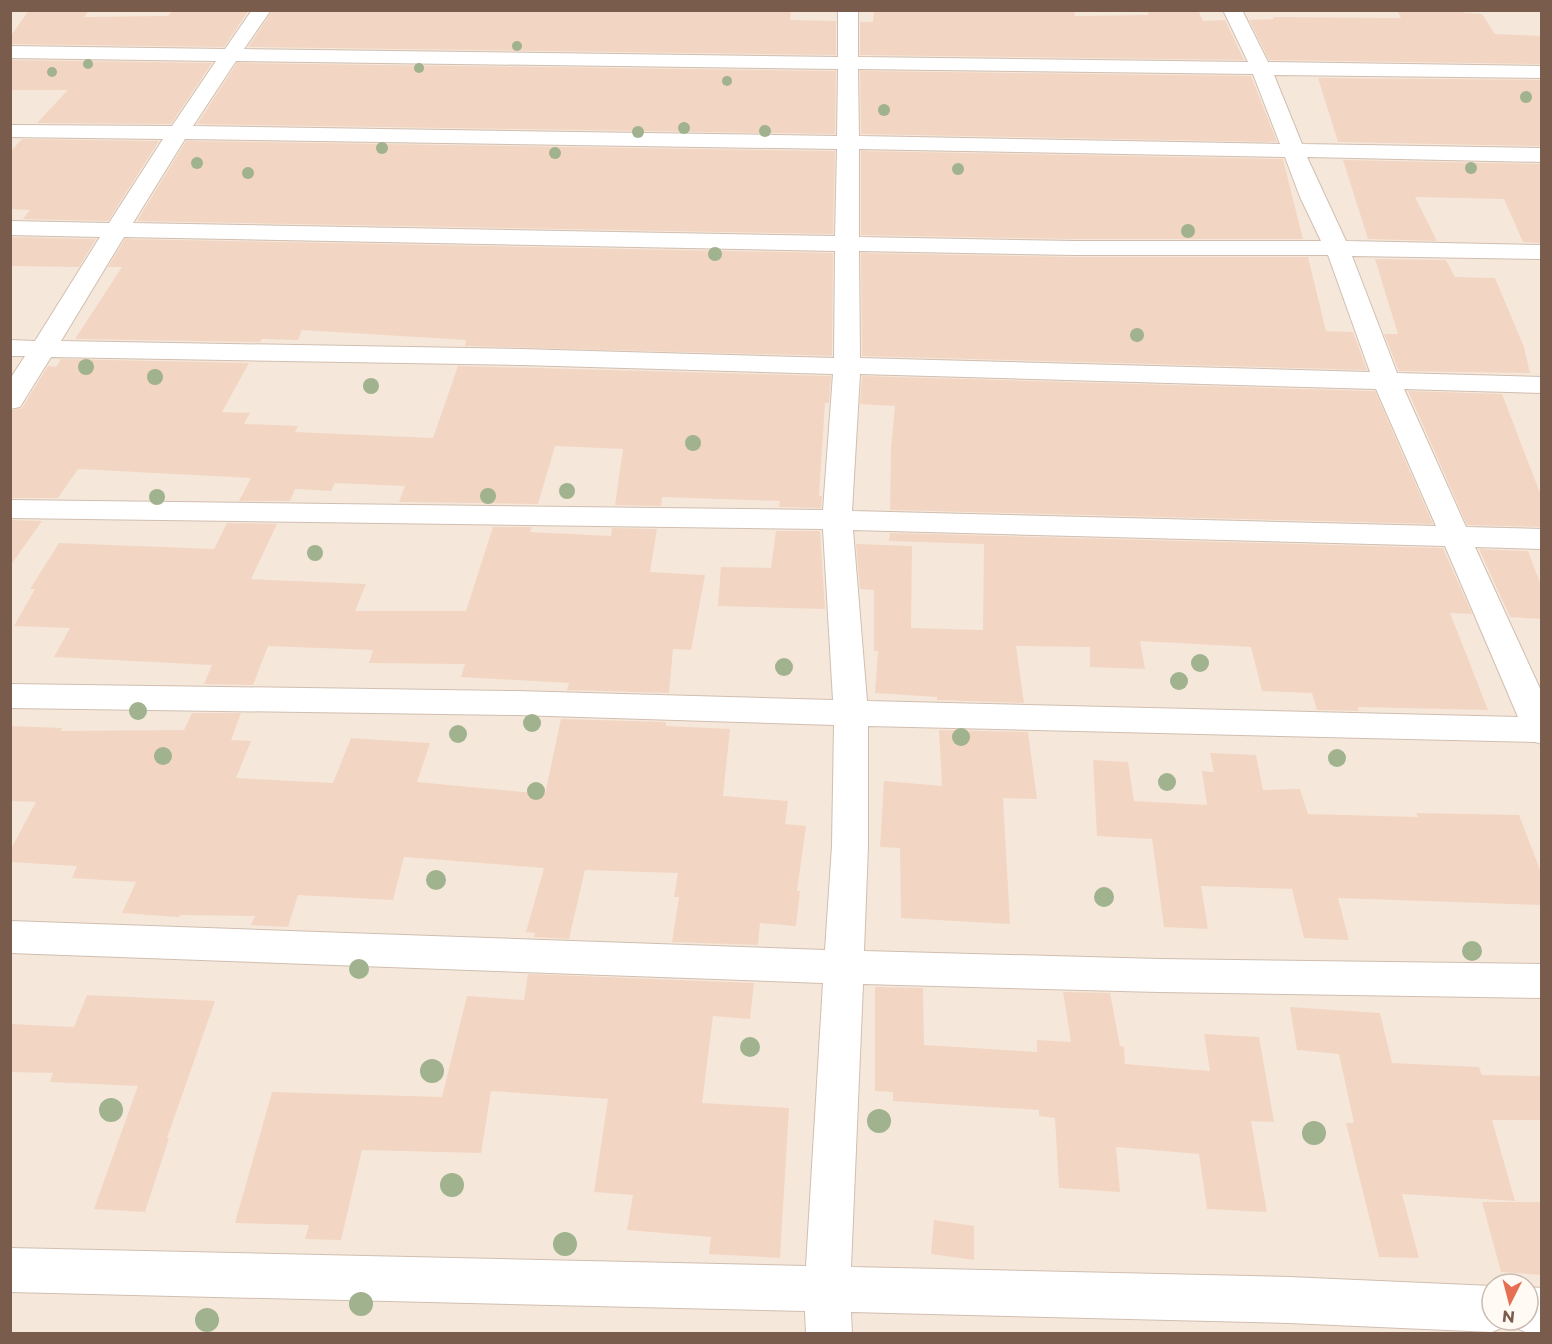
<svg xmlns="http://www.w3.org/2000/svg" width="1552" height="1344" font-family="Montserrat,sans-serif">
<rect width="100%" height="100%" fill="#fdf6ec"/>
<path fill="#f5e8da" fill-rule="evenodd" d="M10,11H1541V1333H11ZM1492,1284H1528V1320H1492Z"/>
<g fill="#f3d5c3">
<path d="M29,10H89L84,17L168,16L173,10H249L224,47L10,44V37Z"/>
<path d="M273,10H791L790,20L836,21V55L248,47Z"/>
<path d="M874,10H1060L1074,12L1075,16L1149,15L1147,10H1198L1203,21L1225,20L1244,60L860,55V22H873Z"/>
<path d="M1397,10H1462L1464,13L1482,14L1495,34L1542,36V64L1269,60L1249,20L1274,19L1273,17L1401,18Z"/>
<path d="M10,60L212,63L171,124L37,123L68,90H10Z"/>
<path d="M237,63L836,71L835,134L197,124Z"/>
<path d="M860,71L1251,76L1277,142L861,134Z"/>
<path d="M1318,78L1542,80V146L1338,142Z"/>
<path d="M22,139L159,141L108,221L23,219L30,210L10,209V152Z"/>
<path d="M186,141L835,151L833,234L137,221Z"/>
<path d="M861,151L1283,159L1303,239H1075L861,235Z"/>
<path d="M1343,160L1542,164V243L1523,242L1504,199L1415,197L1437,241L1368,239Z"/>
<path d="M10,237L96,239L79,267L10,266Z"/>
<path d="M125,239L833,253L832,356L465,346L466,340L302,330L298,340L262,339L260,342L75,339L122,267H108Z"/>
<path d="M861,253L1075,257H1308L1326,331L1353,332L1367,370L862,356Z"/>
<path d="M1375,259L1446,260L1455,277L1495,278L1524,347L1530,373L1399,371L1384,334H1398Z"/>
<path d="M61,359L249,363L222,412L250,413L244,424L298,426L295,432L433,438L458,366L831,376L829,403H825L819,496H822L821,508L779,507L780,501L662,497L661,506L615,505L623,449L555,446L538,504L399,502L405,486L335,483L331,491L295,489L290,501H239L251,478L78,469L58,498H10V411L22,408L48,366L56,367Z"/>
<path d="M862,376L1375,391L1433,524L890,510L891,448L895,406L860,404Z"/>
<path d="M1408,391L1502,394L1542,498V527L1467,525Z"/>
<path d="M10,520L42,521L10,566Z"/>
<path d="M227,523L277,524L251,579L366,584L355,611H466L493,527H532L530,532L611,536L612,528L657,529L650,572L705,575L691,650L673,649L669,693L567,690L569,683L461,677L465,664L369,663L373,650L268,646L253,685L204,684L212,665L54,657L70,628L14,626L35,589H30L59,543L214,549Z"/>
<path d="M776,531H820L825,609L718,606L721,567L771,568Z"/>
<path d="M890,533L1443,548L1472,614L1450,613L1488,710L1358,707L1359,711L1317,710L1312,693L1262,691L1251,647L1140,641L1145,669L1090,667V647L1016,646L1024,703L937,700V697L875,693L878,651H874V590L860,589L856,544L912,546L911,628L983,630L984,544L889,541Z"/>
<path d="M1479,549L1528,551L1542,588V619L1510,617Z"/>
<path d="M192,713H241L231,740L251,741L236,778L333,783L351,738L430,743L417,782L545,794L561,719L666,722V726L730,729L723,796L788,801L785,824L806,826L797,891H800L796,926L760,923L758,945L672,942L679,897H674L678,873L585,870L569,939L534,937L535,933L526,932L544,868L404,857L393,900L298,895L288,927L251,925L255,916L180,915L179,917L122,913L136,882L72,878L77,866L10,862V851L36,802L10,801V726L62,728L61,731L184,730Z"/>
<path d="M939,730L1028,732L1037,799L1003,798L1010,924L901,918L900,848L880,847L884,781L942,786Z"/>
<path d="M1210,753L1256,755L1263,790L1300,789L1308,814L1418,817L1416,813L1519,815L1542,875V905L1338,898L1349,940L1304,938L1292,889L1201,886L1208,929L1164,927L1152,839L1097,836L1093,760L1128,762L1134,801L1207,805L1202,771L1214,772Z"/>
<path d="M528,974L754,983L750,1019L713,1016L702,1103L789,1108L780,1258L709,1254L711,1237L627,1230L633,1195L594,1192L608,1099L491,1091L481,1153L362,1150L341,1240L305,1239L309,1225L235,1223L272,1092L442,1097L467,996L524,1000Z"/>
<path d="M875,987L923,988L924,1045L1037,1052V1040L1071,1042L1063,992L1110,993L1120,1046L1124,1047L1125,1064L1210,1071L1204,1034L1259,1037L1274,1122L1251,1121L1267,1212L1207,1209L1199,1154L1116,1147L1120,1192L1059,1188L1055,1118L1039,1116V1110L893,1101V1092L875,1091Z"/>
<path d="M87,995L215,1001L167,1138H169L145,1212L94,1209L138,1086L50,1082L53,1073L10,1072V1024L74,1027Z"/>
<path d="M1290,1007L1380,1013L1392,1063L1479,1067L1482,1075L1542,1076V1120H1492L1515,1201L1402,1194L1419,1258L1379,1257L1346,1123H1354L1339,1054L1297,1050Z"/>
<path d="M1482,1202H1542V1275L1501,1272Z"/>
<path d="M934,1220L974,1226V1260L931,1254Z"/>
</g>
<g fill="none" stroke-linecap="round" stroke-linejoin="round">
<g stroke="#d1beb0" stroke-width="2">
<path id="street" d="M252,10H271L244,49L838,57V10H858V57L1248,62L1223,10H1242L1268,62L1542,66V78L1274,75L1302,144L1542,148V162L1307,157L1346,241L1542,245V259L1352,256L1397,373L1542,377V393L1404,389L1466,527L1542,529V549L1475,547L1542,693V744L1535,742L868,726V846L864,951L1159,959L1542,964V998L1159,992L863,984L851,1267L1289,1277L1492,1286V1320H1528V1287L1542,1288V1334L1528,1333L1512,1326L1510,1322L1508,1325L1492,1332L1289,1323L851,1312L852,1334H806L805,1311L10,1292V1248L806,1266L823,983L10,953V921L825,950L832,846L834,725L517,715L10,708V684L517,691L833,700L823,529L10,518V500L823,510L833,374L521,365L51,357L20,407L10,409V379L25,356H10V340L35,341L100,237L10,235V221L109,223L163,139L10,137V125L172,126L216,61L10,58V46L225,49ZM236,61L838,69L837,136L193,126ZM858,69L1253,74L1280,144L859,136ZM185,139L837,149L835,236L133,223ZM859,149L1285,157L1300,197L1321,241H1075L859,237ZM124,237L835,251L834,358L521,349L61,341ZM859,251L1075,255H1328L1370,372L860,358ZM860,374L1376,389L1436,526L852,511ZM853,530L1445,546L1518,717L867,701Z"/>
</g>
<use href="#street" fill="#fff" fill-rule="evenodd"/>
</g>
<g fill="#a0b28e">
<circle cx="517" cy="46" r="5"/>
<circle cx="88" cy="64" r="5"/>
<circle cx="419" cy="68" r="5"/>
<circle cx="52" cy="72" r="5"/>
<circle cx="727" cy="81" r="5"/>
<circle cx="1526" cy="97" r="6"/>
<circle cx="884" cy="110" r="6"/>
<circle cx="684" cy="128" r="6"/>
<circle cx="765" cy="131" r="6"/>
<circle cx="638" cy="132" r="6"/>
<circle cx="382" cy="148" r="6"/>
<circle cx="555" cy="153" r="6"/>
<circle cx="197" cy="163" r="6"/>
<circle cx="1471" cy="168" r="6"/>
<circle cx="958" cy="169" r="6"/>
<circle cx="248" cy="173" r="6"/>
<circle cx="1188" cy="231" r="7"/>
<circle cx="715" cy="254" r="7"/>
<circle cx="1137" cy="335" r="7"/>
<circle cx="86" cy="367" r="8"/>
<circle cx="155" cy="377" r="8"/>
<circle cx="371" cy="386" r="8"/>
<circle cx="693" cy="443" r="8"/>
<circle cx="567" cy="491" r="8"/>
<circle cx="488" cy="496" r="8"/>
<circle cx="157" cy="497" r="8"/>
<circle cx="315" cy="553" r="8"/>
<circle cx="1200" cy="663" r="9"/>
<circle cx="784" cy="667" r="9"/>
<circle cx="1179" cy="681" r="9"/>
<circle cx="138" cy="711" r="9"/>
<circle cx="532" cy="723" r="9"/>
<circle cx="458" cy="734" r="9"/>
<circle cx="961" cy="737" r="9"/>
<circle cx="163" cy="756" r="9"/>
<circle cx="1337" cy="758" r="9"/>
<circle cx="1167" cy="782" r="9"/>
<circle cx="536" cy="791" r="9"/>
<circle cx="436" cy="880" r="10"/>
<circle cx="1104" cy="897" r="10"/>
<circle cx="1472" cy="951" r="10"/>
<circle cx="359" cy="969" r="10"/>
<circle cx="750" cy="1047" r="10"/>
<circle cx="432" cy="1071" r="12"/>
<circle cx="111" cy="1110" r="12"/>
<circle cx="879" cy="1121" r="12"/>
<circle cx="1314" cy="1133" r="12"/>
<circle cx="452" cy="1185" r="12"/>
<circle cx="565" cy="1244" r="12"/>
<circle cx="361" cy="1304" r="12"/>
<circle cx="207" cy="1320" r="12"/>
</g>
<rect width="1552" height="1344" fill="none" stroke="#7a5c4d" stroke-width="24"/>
<g transform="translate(1510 1302) rotate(186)"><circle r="28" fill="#fffaf3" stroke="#cabbb1" stroke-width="1.5"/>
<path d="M0-4.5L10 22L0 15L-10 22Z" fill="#e76f51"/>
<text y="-9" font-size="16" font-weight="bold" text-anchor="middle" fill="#7a5c4d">N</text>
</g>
</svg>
